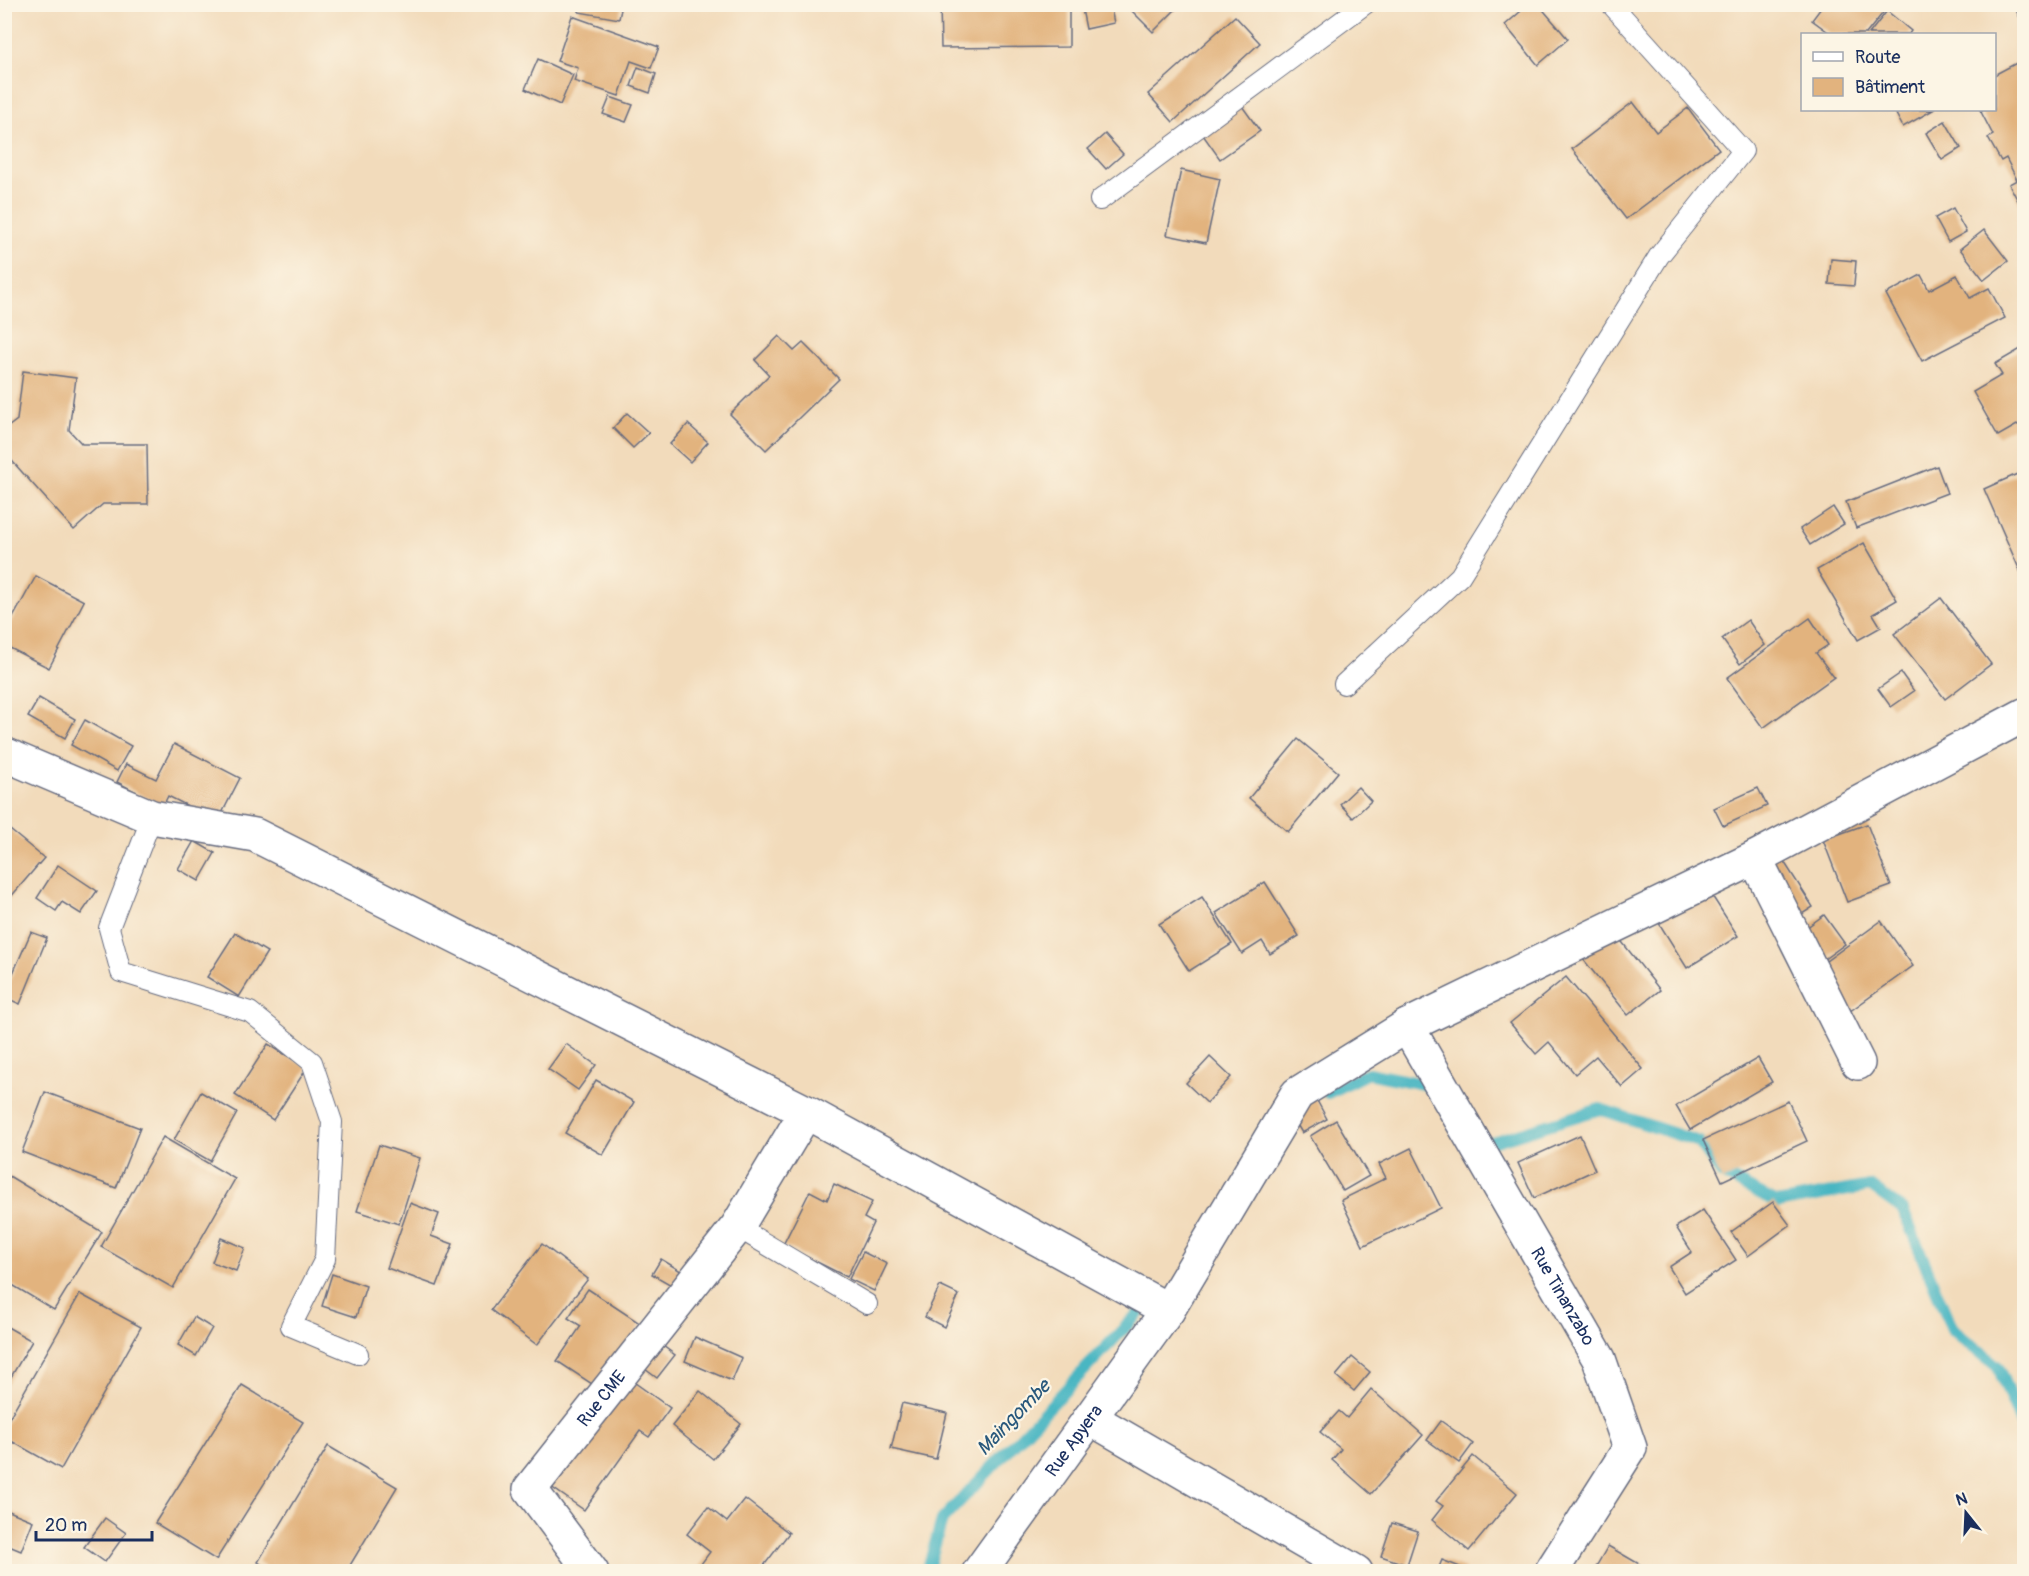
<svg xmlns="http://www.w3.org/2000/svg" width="2029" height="1576" font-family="Pangolin,sans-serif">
<rect width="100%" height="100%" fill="#fcf5e5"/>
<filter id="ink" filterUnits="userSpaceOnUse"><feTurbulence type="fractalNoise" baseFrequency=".0167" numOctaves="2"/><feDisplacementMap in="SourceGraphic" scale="12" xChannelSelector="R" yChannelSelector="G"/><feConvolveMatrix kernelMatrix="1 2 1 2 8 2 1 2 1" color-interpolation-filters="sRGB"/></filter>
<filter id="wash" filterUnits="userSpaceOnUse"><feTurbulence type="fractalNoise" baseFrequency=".008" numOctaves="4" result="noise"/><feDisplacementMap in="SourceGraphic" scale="24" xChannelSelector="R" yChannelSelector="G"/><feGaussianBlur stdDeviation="1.35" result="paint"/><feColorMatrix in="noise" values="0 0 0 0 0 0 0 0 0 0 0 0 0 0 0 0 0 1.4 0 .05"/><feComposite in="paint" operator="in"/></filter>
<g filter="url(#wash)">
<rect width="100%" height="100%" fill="#f2dbbb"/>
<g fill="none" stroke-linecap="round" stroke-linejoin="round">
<g stroke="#48b6c2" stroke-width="12">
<path d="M1328,1093L1368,1073L1433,1086L1434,1088"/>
<path d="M1479,1146L1600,1109L1699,1142L1722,1174L1777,1203L1870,1186L1903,1210L1952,1329L1998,1367L2024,1431"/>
<path d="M927,1572L942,1520L1150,1301"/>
</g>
</g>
<g id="blocks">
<g fill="#e2b37e">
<path d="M580,4H622L619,19L579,12Z"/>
<path d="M940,4H1069V47L941,48Z"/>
<path d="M1081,4H1110L1114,23L1086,29Z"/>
<path d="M1125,4H1181L1153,32Z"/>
<path d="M1824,4H1890L1866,34H1831L1812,20Z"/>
<path d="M1922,4H1939L1927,12Z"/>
<path d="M1528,5H1539L1568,39L1538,65L1505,25Z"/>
<path d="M2024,8V26L2017,12Z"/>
<path d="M1887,11L1911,31L1909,34H1869Z"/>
<path d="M572,16L659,47L651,68L631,61L619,96L574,81L578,68L557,61Z"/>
<path d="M1235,16L1260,43L1173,122L1148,94Z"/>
<path d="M538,59L573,75L560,105L525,89Z"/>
<path d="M2024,59V212L2009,184L2017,180L2006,158L2001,161L1988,138L1993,135L1980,110H1994V75Z"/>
<path d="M638,67L656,74L650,93L631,86Z"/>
<path d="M610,97L633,105L626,122L603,114Z"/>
<path d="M1633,102L1656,132L1688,108L1719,149L1626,219L1572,149Z"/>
<path d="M1242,106L1260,131L1220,159L1203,135Z"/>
<path d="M1904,110H1933L1903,127L1896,114Z"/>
<path d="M1945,121L1961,148L1942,160L1926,133Z"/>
<path d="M1105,134L1123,154L1106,169L1088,149Z"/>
<path d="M1181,170L1220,179L1206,243L1167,235Z"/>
<path d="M1953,208L1966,232L1948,242L1935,218Z"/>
<path d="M1984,230L2008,261L1984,280L1960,249Z"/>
<path d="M1831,259L1856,261L1854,286L1829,284Z"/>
<path d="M1921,275L1929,290L1957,275L1970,298L1989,288L2005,318L1922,361L1886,294Z"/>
<path d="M779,336L794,351L803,343L839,379L766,450L730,414L769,375L755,360Z"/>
<path d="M2024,347V421L1998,436L1973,392L2002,375L1995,364Z"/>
<path d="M23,371L76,378L69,430L82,444H147L148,504H103L74,530L4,452V430L17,420Z"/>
<path d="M627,413L649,433L633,448L613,428Z"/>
<path d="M688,424L708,442L690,462L670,444Z"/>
<path d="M1937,466L1947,493L1856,528L1846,502Z"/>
<path d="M2024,471V580L1984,489Z"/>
<path d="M1833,507L1844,524L1810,545L1800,529Z"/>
<path d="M1864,543L1897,600L1873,614L1881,627L1858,640L1817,570Z"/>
<path d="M36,576L84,601L49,668L4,645V634Z"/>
<path d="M1941,598L1991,664L1945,699L1894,634Z"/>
<path d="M1810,618L1828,645L1816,653L1834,677L1763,728L1727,678Z"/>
<path d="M1748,620L1765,645L1740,664L1722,639Z"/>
<path d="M1901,673L1914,691L1891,707L1878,689Z"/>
<path d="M39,698L75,719L65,738L28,717Z"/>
<path d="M85,720L131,746L117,771L71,745Z"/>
<path d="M1298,739L1338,772L1288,832L1249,798Z"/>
<path d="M174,744L240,778L218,821L168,796L163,806L117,782L126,764L156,779Z"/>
<path d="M1358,787L1371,801L1353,818L1340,804Z"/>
<path d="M1758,788L1767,806L1723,826L1714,808Z"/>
<path d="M1867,824L1891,886L1847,902L1823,840Z"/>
<path d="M4,825L44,858L9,899L4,895Z"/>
<path d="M194,841L215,853L199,881L178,869Z"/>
<path d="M1776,849L1813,907L1788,923L1751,866Z"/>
<path d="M58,865L97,891L81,914L62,902L56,911L37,898Z"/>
<path d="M1265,882L1299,936L1270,954L1262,941L1242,954L1216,913Z"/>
<path d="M1707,888L1738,936L1687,968L1657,920Z"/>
<path d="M1202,897L1232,944L1189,971L1159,924Z"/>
<path d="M1824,915L1845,944L1816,965L1795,936Z"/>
<path d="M1881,921L1913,966L1839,1019L1807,975Z"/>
<path d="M1611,928L1660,990L1628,1015L1579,954Z"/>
<path d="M31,932L47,938L20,1004L4,997V994Z"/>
<path d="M235,933L267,952L239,997L207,977Z"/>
<path d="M1566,977L1643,1069L1622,1087L1596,1056L1575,1074L1549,1042L1536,1054L1510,1023Z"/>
<path d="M268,1044L307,1068L273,1120L235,1095Z"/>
<path d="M566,1044L596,1065L578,1090L548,1069Z"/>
<path d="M1210,1057L1231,1077L1207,1103L1186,1083Z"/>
<path d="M1758,1058L1772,1082L1690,1130L1676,1106Z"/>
<path d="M596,1080L634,1102L603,1155L565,1133Z"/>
<path d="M45,1092L140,1128L116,1188L22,1152Z"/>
<path d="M201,1092L237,1113L210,1161L174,1140Z"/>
<path d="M1315,1097L1327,1119L1302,1133L1289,1111Z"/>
<path d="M1788,1101L1807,1141L1722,1181L1703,1140Z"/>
<path d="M1336,1120L1369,1176L1343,1191L1310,1136Z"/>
<path d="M1580,1135L1595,1170L1534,1198L1518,1163Z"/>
<path d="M163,1137L235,1179L173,1288L101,1247Z"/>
<path d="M379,1145L420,1158L399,1224L357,1211Z"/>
<path d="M1411,1148L1441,1208L1363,1246L1341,1200L1386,1178L1379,1164Z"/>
<path d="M4,1173L102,1232L54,1310L4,1280Z"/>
<path d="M834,1184L872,1202L864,1218L873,1223L847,1277L783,1245L810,1191L827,1200Z"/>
<path d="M1773,1202L1790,1225L1748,1256L1731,1232Z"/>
<path d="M410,1203L439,1214L431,1236L453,1244L437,1286L387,1268Z"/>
<path d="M1703,1210L1736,1260L1685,1293L1669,1267L1692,1252L1676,1227Z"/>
<path d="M221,1238L245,1248L236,1271L212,1262Z"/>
<path d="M542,1244L588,1279L537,1345L491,1310Z"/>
<path d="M863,1252L887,1264L874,1291L849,1279Z"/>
<path d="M661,1259L689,1276L680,1290L652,1274Z"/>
<path d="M332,1274L366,1286L356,1317L322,1306Z"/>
<path d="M940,1286L959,1295L944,1327L925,1317Z"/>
<path d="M588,1289L641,1324L598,1388L557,1361L581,1326L568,1318Z"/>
<path d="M80,1294L141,1327L61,1469L4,1437V1427Z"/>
<path d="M194,1317L212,1328L196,1356L178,1345Z"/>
<path d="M4,1325L32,1341L4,1389Z"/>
<path d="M695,1337L742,1358L732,1381L685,1361Z"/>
<path d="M655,1340L675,1355L657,1378L637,1363Z"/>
<path d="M1352,1357L1370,1372L1354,1391L1336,1376Z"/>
<path d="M624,1375L670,1408L649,1437L640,1431L584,1510L547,1484Z"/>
<path d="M242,1385L303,1422L216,1560L155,1523Z"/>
<path d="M1371,1389L1423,1435L1371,1494L1332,1460L1341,1449L1320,1432L1339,1411L1347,1418Z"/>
<path d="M700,1391L741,1424L713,1459L672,1426Z"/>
<path d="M902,1403L947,1413L936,1459L891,1449Z"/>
<path d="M1441,1421L1473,1444L1459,1463L1427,1440Z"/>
<path d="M328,1446L397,1487L346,1572H273L258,1562Z"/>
<path d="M1473,1456L1517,1493L1469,1551L1432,1520L1443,1506L1436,1501Z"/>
<path d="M745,1499L789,1533L759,1572H695L710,1552L687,1534L708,1507L727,1522Z"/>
<path d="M4,1509L33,1521L21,1551L4,1544Z"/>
<path d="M105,1518L126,1533L105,1562L84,1547Z"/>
<path d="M1392,1523L1418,1531L1407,1565L1381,1556Z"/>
<path d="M1608,1546L1653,1572H1593Z"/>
<path d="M1442,1560L1465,1569L1464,1572H1437Z"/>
</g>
</g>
</g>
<g filter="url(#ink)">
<use href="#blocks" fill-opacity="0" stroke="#666b7f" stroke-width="1.5"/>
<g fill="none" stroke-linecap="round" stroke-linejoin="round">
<g stroke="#666b7f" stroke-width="22">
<g id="service">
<path d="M1100,200L1365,4"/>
<path d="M1344,684L1460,576L1659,256L1743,151L1611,4"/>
<path d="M152,817L109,928L121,972L250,1012L312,1062L332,1122L325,1259L291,1326L358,1354"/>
<path d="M737,1227L867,1304"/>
</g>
</g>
<g stroke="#666b7f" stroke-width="36">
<g id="minor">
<path d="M4,754L152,817L255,835L806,1112L1168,1310"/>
<path d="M1755,858L1858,1063"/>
<path id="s1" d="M1407,1026L1599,1359L1630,1448L1551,1572"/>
<path d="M1090,1418L1356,1572"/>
<path id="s2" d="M592,1572L530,1489L737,1227L806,1112"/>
<path id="s3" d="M979,1572L1168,1310L1297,1094L1407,1026L1755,858L2024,715"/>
</g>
</g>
<use href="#service" stroke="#fff" stroke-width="20"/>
<use href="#minor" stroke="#fff" stroke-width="33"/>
</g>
</g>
<g text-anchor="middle" stroke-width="4.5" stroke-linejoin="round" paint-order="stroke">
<g font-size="18" fill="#1b2f5e" stroke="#fcf5e5">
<text dy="6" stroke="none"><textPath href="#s1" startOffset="312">Rue Tinanzabo</textPath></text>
<text dy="6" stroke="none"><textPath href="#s2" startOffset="219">Rue CME</textPath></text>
<text dy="6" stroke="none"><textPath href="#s3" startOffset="162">Rue Apyera</textPath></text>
</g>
<g font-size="20" font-style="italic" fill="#28587c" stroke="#fcf5e5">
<text transform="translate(1013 1417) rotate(-46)" y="7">Maingombe</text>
</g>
</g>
<rect width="2029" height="1576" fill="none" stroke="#fcf5e5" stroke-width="24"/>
<rect x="1801" y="33" width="195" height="78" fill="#fcf5e5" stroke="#a2a6af" stroke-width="1.5"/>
<rect x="1813" y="52" width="30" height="9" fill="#ffffff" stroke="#a2a6af" stroke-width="1.5"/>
<text x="1855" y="63" font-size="18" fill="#1b2f5e">Route</text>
<rect x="1813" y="78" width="30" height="18" fill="#e2b37e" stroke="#a2a6af" stroke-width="1.5"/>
<text x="1855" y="93" font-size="18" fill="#1b2f5e">Bâtiment</text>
<g transform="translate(1966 1513) rotate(342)" stroke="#fcf5e5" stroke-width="4.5" paint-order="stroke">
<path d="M0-4.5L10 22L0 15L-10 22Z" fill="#1b2f5e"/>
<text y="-9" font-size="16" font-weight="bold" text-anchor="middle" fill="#1b2f5e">N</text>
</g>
<path d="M36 1531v9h116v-9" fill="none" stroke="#1b2f5e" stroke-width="3"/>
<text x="45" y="1531" font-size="18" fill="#1b2f5e" stroke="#fcf5e5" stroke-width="4.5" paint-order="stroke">20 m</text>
</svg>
